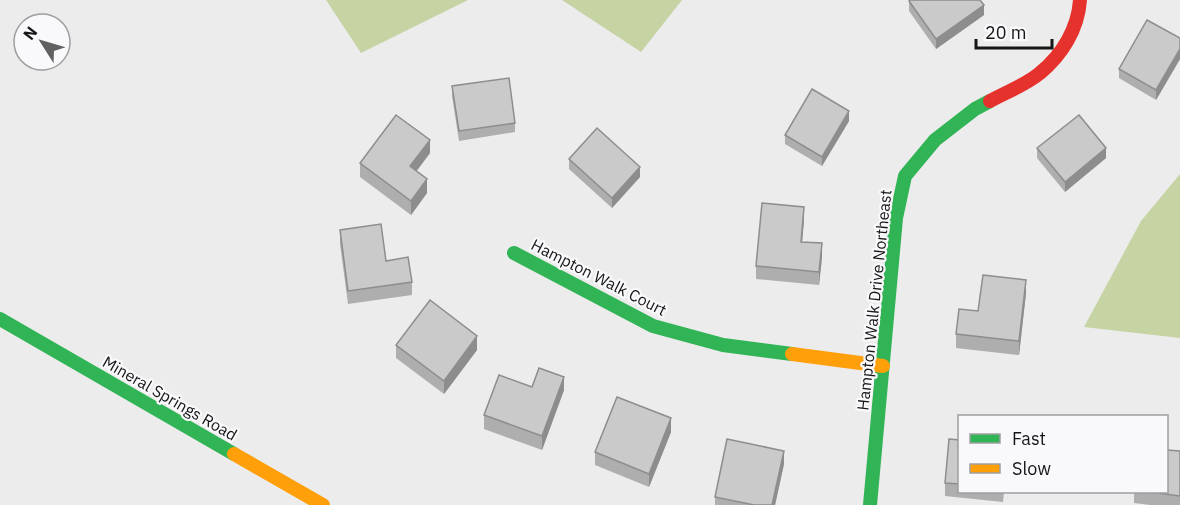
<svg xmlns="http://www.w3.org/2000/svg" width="1180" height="505" font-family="'IBM Plex Sans',sans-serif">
<rect width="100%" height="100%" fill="#ececed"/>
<g fill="#c6d3a3">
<path d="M326,0H468L361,53Z"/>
<path d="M562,0H682L641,52Z"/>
<path d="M1180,174V338L1084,327L1141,221Z"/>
</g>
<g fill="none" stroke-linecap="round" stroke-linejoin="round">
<g stroke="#30b455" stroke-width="14">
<path d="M514,253L653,326L723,345L792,354"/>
<path d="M0,319L234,454"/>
<path d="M870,505L896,218L905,176L935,140L975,109L990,101"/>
</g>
<g stroke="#ff9f0a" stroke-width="14">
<path d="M792,354L883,366"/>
<path d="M234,454L323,505"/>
</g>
<path stroke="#e5322d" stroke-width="14" d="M990,101C1006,92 1026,85 1040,73C1062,55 1078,29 1080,0"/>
</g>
<g fill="#aeaeaf">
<path d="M909,1L984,15L936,49L909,11Z"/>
<path d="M1180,38V59L1156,100L1119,78V69Z"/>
<path d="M452,86L515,123V132L459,141L452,96Z"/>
<path d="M849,121L822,166L785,144V135Z"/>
<path d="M1037,148L1106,158L1065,192L1037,158Z"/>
<path d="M430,153L416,171L427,193L411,215L360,177V163Z"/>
<path d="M569,159L640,177L612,208L569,169Z"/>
<path d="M804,220L802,242L822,257L819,285L756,279V266Z"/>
<path d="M340,230L386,261L412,282V295L348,304L340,244Z"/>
<path d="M1026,293L1019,355L956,348V334L978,311Z"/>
<path d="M396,345L477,350L444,394L396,358Z"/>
<path d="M532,387L564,390L542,450L484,429V415Z"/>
<path d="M671,432L649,487L595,465V452Z"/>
<path d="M960,440V492H1004L1003,502L945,496V483Z"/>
<path d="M1180,451V505H1150L1134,503V492H1167Z"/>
<path d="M784,464L775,505H715V497Z"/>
</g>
<g fill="#8d8d8e">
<path d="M984,5V15L936,49V39Z"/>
<path d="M1180,49V59L1156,100V90Z"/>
<path d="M849,111V121L822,166V157Z"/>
<path d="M430,140V153L410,180V166Z"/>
<path d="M1106,148V158L1065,192V182Z"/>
<path d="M640,167V177L612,208V198Z"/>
<path d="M427,179V193L411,215V201Z"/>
<path d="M804,207V220L801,255V242Z"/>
<path d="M822,243V257L819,285V272Z"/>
<path d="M1026,280V293L1019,355V341Z"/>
<path d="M477,336V350L444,394V381Z"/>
<path d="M564,377V390L542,450V436Z"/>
<path d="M671,418V432L649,487V474Z"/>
<path d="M784,451V464L775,505H772Z"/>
</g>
<g fill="#cacacb" stroke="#8d8d8e" stroke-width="1.5">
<path d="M910,0H980L984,5L936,39L909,1Z"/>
<path d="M1147,20L1180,38V49L1156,90L1119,69Z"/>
<path d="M509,78L515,123L459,131L452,86Z"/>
<path d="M812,89L849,111L822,157L785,135Z"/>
<path d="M396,115L430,140L410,166L427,179L411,201L360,163Z"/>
<path d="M1079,115L1106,148L1065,182L1037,148Z"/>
<path d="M597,128L640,167L612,198L569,159Z"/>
<path d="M762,203L804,207L801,242L822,243L819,272L756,266Z"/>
<path d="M381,224L386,261L408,257L412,282L348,291L340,230Z"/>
<path d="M983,275L1026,280L1019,341L956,334L959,309L978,311Z"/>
<path d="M430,300L477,336L444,381L396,345Z"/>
<path d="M539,368L564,377L542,436L484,415L499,375L532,387Z"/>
<path d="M617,397L671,418L649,474L595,452Z"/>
<path d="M727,439L784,451L772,505H754L715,497Z"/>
<path d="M949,439L960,440V484L945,483Z"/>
<path d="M1167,450L1180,451V496L1149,492H1167Z"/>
</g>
<g text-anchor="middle" stroke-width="4.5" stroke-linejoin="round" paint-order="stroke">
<g font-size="16" fill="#161617" stroke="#f9f9fb">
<text transform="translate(599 277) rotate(27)" y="6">Hampton Walk Court</text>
<text transform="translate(874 300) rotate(-84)" y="6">Hampton Walk Drive Northeast</text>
<text transform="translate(170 398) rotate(30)" y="6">Mineral Springs Road</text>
</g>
</g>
<rect x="958" y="415" width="210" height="78" fill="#f9f9fb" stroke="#9e9ea0" stroke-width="1.5"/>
<rect x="970" y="434" width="30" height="9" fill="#30b455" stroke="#9e9ea0" stroke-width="1.5"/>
<text x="1012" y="445" font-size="18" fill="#161617">Fast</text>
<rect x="970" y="464" width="30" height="9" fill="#ff9f0a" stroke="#9e9ea0" stroke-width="1.5"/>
<text x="1012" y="475" font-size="18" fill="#161617">Slow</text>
<g transform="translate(42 42) rotate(307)"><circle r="28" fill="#f9f9fb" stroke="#9e9ea0" stroke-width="1.5"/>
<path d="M0-4.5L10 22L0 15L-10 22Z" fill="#616162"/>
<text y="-9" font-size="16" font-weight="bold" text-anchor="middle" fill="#161617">N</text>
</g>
<path d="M976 39v9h76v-9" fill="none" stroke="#161617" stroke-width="3"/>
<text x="985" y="39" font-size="18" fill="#161617" stroke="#f9f9fb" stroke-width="4.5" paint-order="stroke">20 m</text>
</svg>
